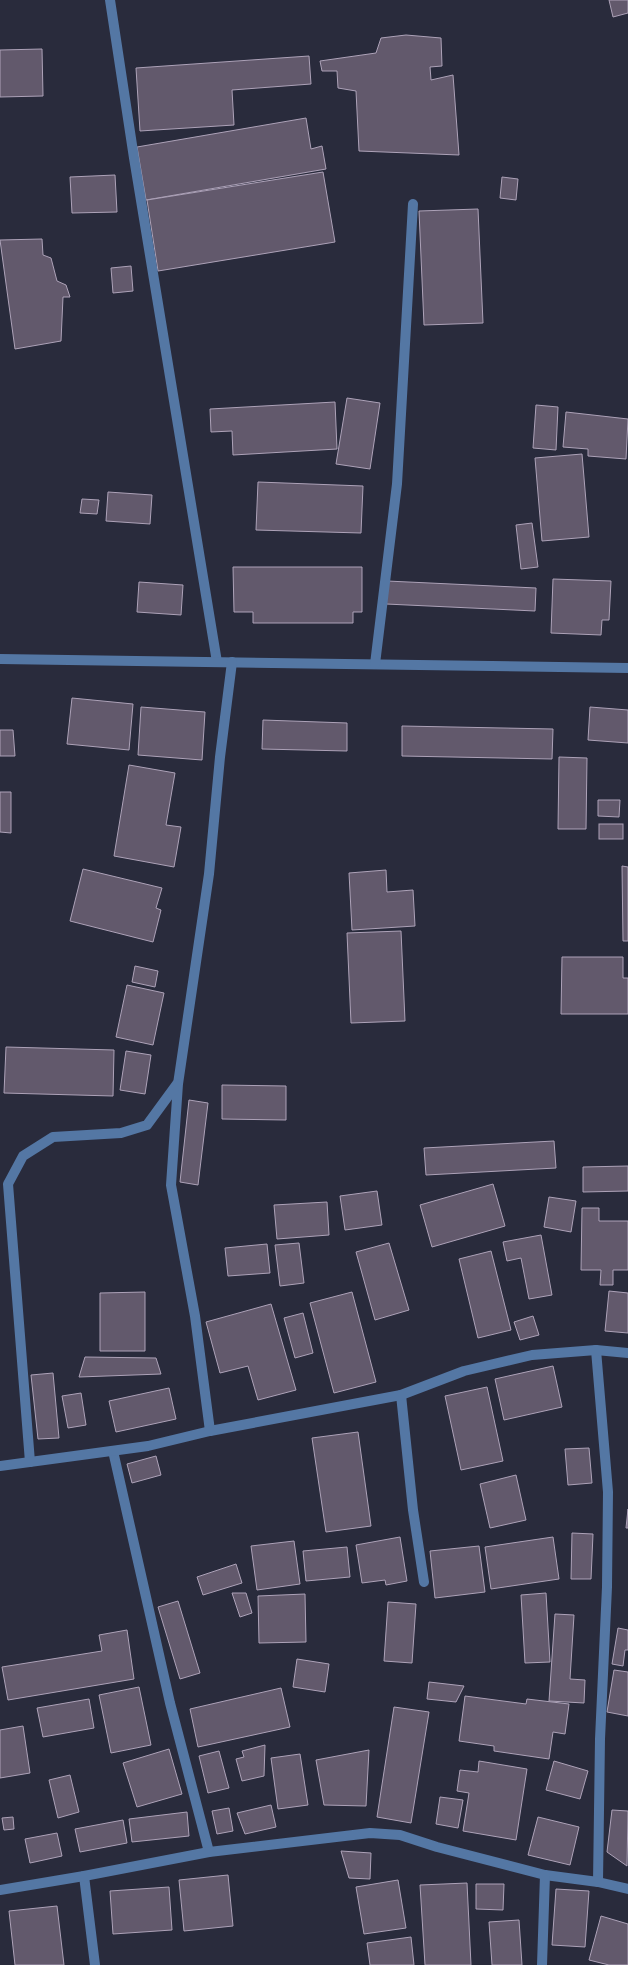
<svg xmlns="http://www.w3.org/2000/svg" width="628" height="1965" font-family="'Titillium Web',sans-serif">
<rect width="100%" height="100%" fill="#292b3c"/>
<g fill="#62596c" stroke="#ada2b8">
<path d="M609,0H628V13L613,17Z"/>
<path d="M406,35L441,38L442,66L430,67L431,80L453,75L459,155L359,151L356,91L338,88L337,71H322L320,61L376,53L381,38Z"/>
<path d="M42,49L43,96L0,97V50Z"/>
<path d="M309,56L311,84L232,90L234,125L140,131L136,68Z"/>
<path d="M306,118L311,149L322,146L326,169L146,200L137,147Z"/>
<path d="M323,172L335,242L158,271L147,200Z"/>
<path d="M115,175L117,212L72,213L70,177Z"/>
<path d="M502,177L518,179L516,200L500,198Z"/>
<path d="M478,209L483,323L424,325L419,211Z"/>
<path d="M42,239L43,255L51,258L57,281L66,285L70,297H63L61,341L15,349L0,240Z"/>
<path d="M131,266L133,291L113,293L111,268Z"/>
<path d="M347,398L380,403L370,469L336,464Z"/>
<path d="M335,402L337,449L233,455L232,431L211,432L210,409Z"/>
<path d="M536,405L558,407L556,450L533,448Z"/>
<path d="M566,412L628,419L626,459L588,456V449L563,447Z"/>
<path d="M582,454L589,537L542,541L535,458Z"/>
<path d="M258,482L363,486L361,533L256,530Z"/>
<path d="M108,492L152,495L150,524L106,521Z"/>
<path d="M82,499L99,500L97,514L80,513Z"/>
<path d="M532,523L538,567L521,569L516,525Z"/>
<path d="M233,567H362V612H353V623H253V612H234Z"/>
<path d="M553,579L611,581L609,620H602L601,635L551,633Z"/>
<path d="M387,581L536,588L535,611L386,604Z"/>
<path d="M139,582L183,585L181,615L137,612Z"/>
<path d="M72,698L133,704L129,750L67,744Z"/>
<path d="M141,707L205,712L202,760L138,755Z"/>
<path d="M590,707L628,710V743L588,740Z"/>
<path d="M263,720L347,723V751L262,749Z"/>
<path d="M402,726L553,729L552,759L402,756Z"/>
<path d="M0,730H13L15,756H0Z"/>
<path d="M559,757L587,758L586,829H558Z"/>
<path d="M129,765L175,773L166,825L181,827L174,867L114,856Z"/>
<path d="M0,792H11V833L0,832Z"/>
<path d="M598,800H620L619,817L598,816Z"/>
<rect x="599" y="824" width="24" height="15"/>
<path d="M622,866L628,867V941H623Z"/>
<path d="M83,869L162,888L156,908L161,910L153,942L70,921Z"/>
<path d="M386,870L387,892L413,890L415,926L352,930L349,873Z"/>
<path d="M401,931L405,1021L351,1023L347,933Z"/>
<path d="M562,957H623V978H628V1014H561Z"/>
<path d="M135,966L158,971L155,987L132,982Z"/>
<path d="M127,985L164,993L153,1045L116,1037Z"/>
<path d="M6,1047L114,1050L113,1096L4,1093Z"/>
<path d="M126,1051L151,1055L145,1094L120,1090Z"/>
<path d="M222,1085L286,1086V1120L222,1119Z"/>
<path d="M189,1100L208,1103L198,1185L180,1182Z"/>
<path d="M554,1141L556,1168L426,1175L424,1148Z"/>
<path d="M628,1166V1191L583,1192V1167Z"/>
<path d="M493,1184L505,1226L432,1247L420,1205Z"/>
<path d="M377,1191L382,1225L345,1230L340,1196Z"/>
<path d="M549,1197L576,1201L571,1232L544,1227Z"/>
<path d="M327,1202L329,1235L277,1239L274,1205Z"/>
<path d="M582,1208H599V1221H628V1270H613V1285H600L601,1270H581Z"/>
<path d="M541,1235L552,1295L529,1299L521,1258L507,1261L503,1242Z"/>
<path d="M299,1243L304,1283L280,1286L275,1245Z"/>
<path d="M389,1243L409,1310L375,1320L356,1252Z"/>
<path d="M267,1244L270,1273L228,1276L225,1248Z"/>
<path d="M491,1251L511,1330L478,1338L459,1259Z"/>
<path d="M609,1291L628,1293V1333L605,1331Z"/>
<path d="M145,1292V1351H100V1293Z"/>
<path d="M352,1292L376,1382L334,1393L310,1303Z"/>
<path d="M271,1304L296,1390L258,1400L248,1366L220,1373L206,1322Z"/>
<path d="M303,1313L313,1353L295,1358L284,1318Z"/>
<path d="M533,1316L539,1335L520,1340L514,1322Z"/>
<path d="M85,1357L156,1358L161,1374L79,1377Z"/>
<path d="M553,1366L562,1407L504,1420L495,1379Z"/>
<path d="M53,1373L59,1438L38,1439L31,1375Z"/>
<path d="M487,1387L503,1461L461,1470L445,1396Z"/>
<path d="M169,1388L176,1419L116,1432L109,1401Z"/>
<path d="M81,1393L86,1425L68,1428L62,1396Z"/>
<path d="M358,1432L371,1526L326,1532L312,1438Z"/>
<path d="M589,1448L592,1483L568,1485L565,1449Z"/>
<path d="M156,1456L161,1475L132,1483L127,1464Z"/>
<path d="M516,1475L526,1520L490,1528L480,1484Z"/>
<path d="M628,1509V1528H626Z"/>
<path d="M572,1533L593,1534L591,1579H571Z"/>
<path d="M400,1537L407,1581L386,1585L385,1580L362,1583L356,1545Z"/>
<path d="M553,1537L559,1579L491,1589L485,1547Z"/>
<path d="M294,1541L300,1584L257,1590L251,1546Z"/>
<path d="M479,1546L485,1592L435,1598L430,1551Z"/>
<path d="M347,1547L350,1577L306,1581L303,1551Z"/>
<path d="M236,1564L242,1583L203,1595L197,1577Z"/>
<path d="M232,1593H246L252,1613L240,1617Z"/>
<path d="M546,1593L550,1662L525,1663L521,1595Z"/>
<path d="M305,1594L306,1642L259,1643L258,1596Z"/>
<path d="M178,1601L200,1673L180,1679L158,1607Z"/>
<path d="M388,1602L416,1604L412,1663L384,1661Z"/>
<path d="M555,1614L574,1615L570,1679L585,1680L584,1703L549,1701Z"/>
<path d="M618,1628L628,1630V1650H625L623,1666L612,1664Z"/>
<path d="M127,1630L134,1679L8,1700L2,1667L102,1651L99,1635Z"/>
<path d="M297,1659L329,1664L325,1692L293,1687Z"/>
<path d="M614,1670L628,1672V1716L607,1712Z"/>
<path d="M429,1682L464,1686L456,1702L427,1699Z"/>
<path d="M139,1687L151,1745L111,1753L99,1695Z"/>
<path d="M281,1688L290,1727L198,1747L190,1709Z"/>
<path d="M465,1696L526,1704L527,1699L569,1704L565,1734L553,1732L549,1759L494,1751V1746L459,1741Z"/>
<path d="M89,1699L94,1728L43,1737L37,1708Z"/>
<path d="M394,1707L429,1712L411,1823L377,1817Z"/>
<path d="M23,1726L30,1773L0,1778V1730Z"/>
<path d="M265,1745L264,1776L242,1781L236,1759L244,1757L242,1751Z"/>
<path d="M169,1749L182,1794L137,1807L123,1763Z"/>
<path d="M369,1750L366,1806L324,1805L316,1760Z"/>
<path d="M219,1751L229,1788L208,1793L199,1756Z"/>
<path d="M300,1754L308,1805L278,1809L271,1758Z"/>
<path d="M479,1761L527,1769L516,1840L463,1831L469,1793L457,1791L460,1770L478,1772Z"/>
<path d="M554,1761L588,1771L580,1799L546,1790Z"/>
<path d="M70,1775L79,1812L58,1818L49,1780Z"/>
<path d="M440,1797L463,1800L458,1828L436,1824Z"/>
<path d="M271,1805L276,1827L245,1834L237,1813Z"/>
<path d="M229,1808L233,1831L217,1834L212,1811Z"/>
<path d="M612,1810L628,1811L627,1866L607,1852Z"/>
<path d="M187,1812L189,1836L132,1842L129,1819Z"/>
<path d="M13,1817L14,1829L4,1830L2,1818Z"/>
<path d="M538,1817L579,1827L570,1865L528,1855Z"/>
<path d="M123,1820L127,1843L80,1852L75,1829Z"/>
<path d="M57,1833L62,1856L30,1863L25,1839Z"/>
<path d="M341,1851L371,1853L370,1879L349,1878Z"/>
<path d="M228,1875L233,1926L184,1931L179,1880Z"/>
<path d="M398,1880L406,1928L364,1934L356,1887Z"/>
<path d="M467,1883L471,1965H425L420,1885Z"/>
<path d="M476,1884H504L503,1910L476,1909Z"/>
<path d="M169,1887L172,1930L113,1934L110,1891Z"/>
<path d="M556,1889L589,1891L585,1947L552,1945Z"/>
<path d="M57,1906L64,1965H15L9,1911Z"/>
<path d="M601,1916L628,1924V1965H609L589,1960Z"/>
<path d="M519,1920L522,1965H492L489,1922Z"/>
<path d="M411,1937L414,1965H370L367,1943Z"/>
</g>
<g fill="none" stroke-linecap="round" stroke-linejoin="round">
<g stroke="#5477a4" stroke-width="10">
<path d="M110,0L134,158L217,662"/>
<path d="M0,659L628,668"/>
<path d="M375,664L397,484L413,204"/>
<path d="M596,1350L608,1492L607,1587L600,1739L598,1882"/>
<path d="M401,1395L413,1510L424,1582"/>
<path d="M210,1431L195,1316L171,1185L178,1084L209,874L220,757L232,662"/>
<path d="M113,1451L170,1703L209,1852"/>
<path d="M30,1462L8,1184L23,1156L53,1137L121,1133L147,1125L177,1084"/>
<path d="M0,1466L148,1446L210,1431L401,1395L464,1371L532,1355L596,1350L628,1353"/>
<path d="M84,1876L95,1965"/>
<path d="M0,1890L84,1876L209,1852L370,1833L400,1835L437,1847L545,1875L598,1882L628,1889"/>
<path d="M542,1965L545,1875"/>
</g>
</g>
</svg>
